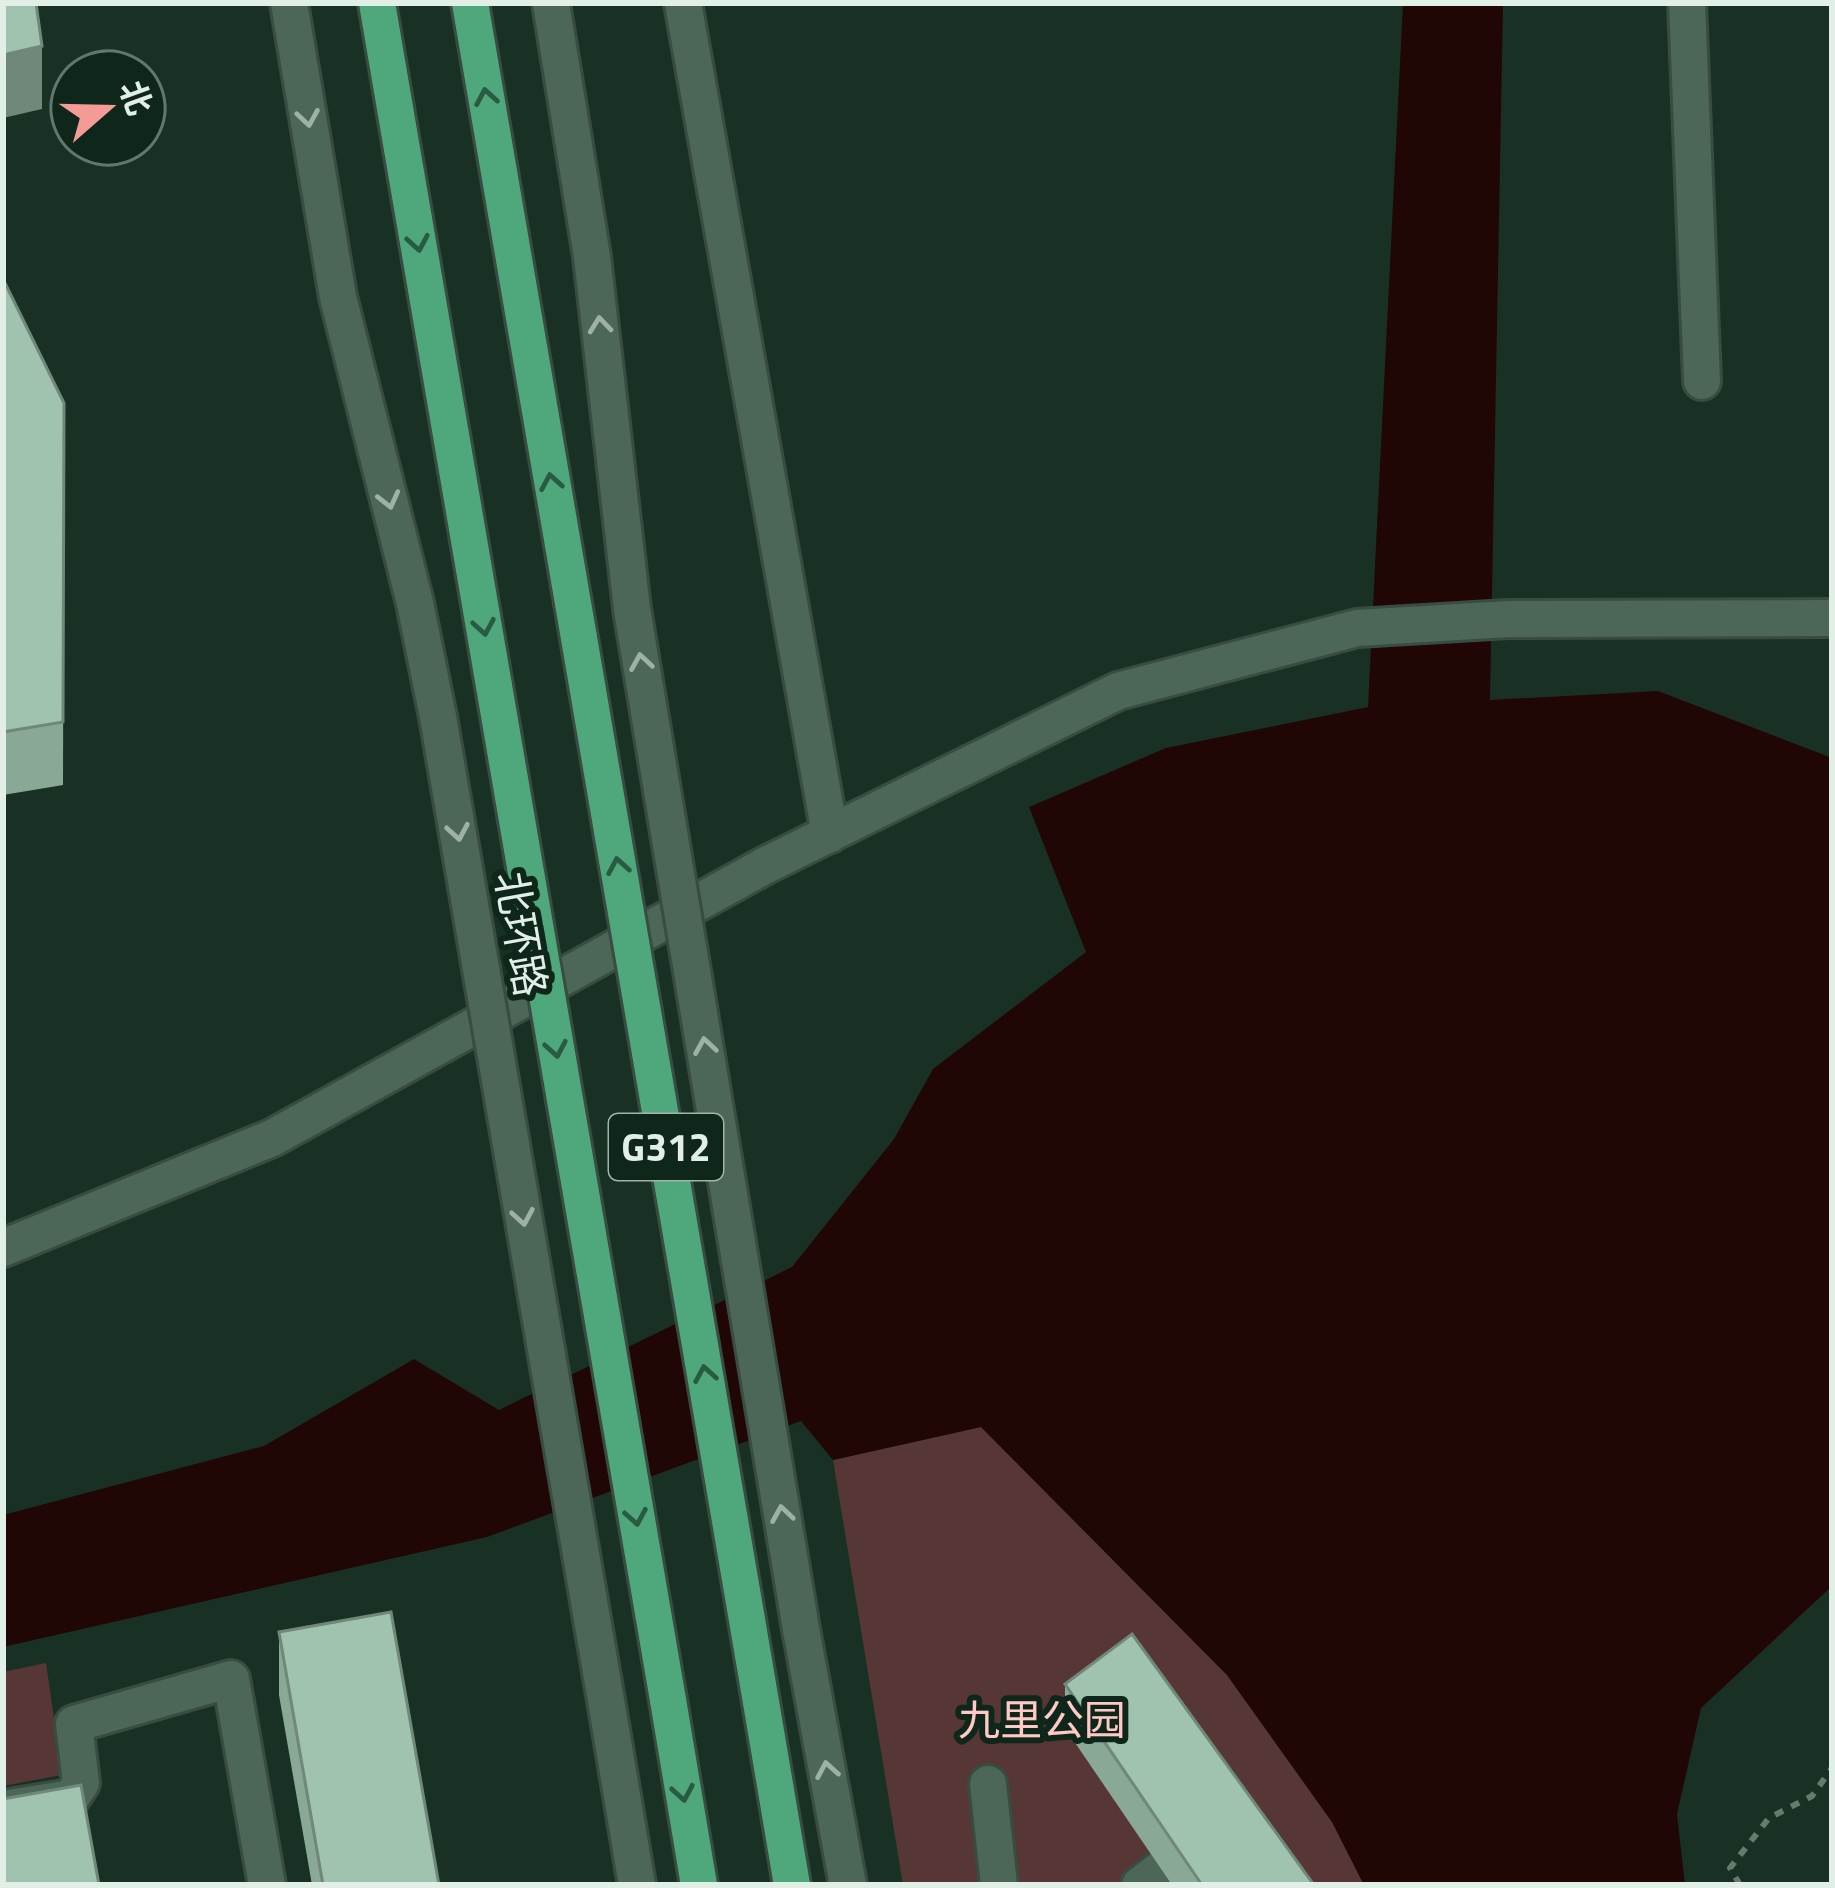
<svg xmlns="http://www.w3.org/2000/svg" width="1835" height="1888" font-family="'Titillium Web','Noto Sans SC',sans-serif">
<rect width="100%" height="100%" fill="#193124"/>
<g fill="#573735">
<path d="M981,1427L1227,1675L1332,1822L1364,1885H903L833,1460Z"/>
<path d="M46,1663L62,1775L3,1786V1672Z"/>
</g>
<path fill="#210606" d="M1403,3H1503L1490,700L1658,691L1832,758V1586L1701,1708L1677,1814L1685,1885H1364L1332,1822L1227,1675L981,1427L833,1460L801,1421L487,1537L3,1647V1515L264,1446L414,1359L499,1410L792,1267L894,1139L933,1069L1086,952L1029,807L1166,748L1368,707Z"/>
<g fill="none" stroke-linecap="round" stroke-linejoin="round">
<g stroke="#384c41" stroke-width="42">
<g id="minor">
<path d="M289,3L338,297L415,603L438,717"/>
<path d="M551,3L592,257L632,609"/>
<path d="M683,3L830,834"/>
<path d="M1687,3L1702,381"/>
<path d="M3,1248L272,1138L766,865L1118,691L1357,628L1508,619L1832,618"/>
<path d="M801,1629L848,1885"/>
<path d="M611,1730L637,1885"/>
<path d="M988,1784L999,1885"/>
<path d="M3,1809L71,1798L81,1783L74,1724L231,1679L267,1885"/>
<path d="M1140,1885L1161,1869"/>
</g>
</g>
<g stroke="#384c41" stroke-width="42">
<g id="highway">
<path d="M377,3L494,686"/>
<path d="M470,3L579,638"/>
<path d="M753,1655L792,1885"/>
<path d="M668,1700L699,1885"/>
</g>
</g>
<path stroke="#667a6e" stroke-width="6" stroke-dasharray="9 9" stroke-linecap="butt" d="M1740,1885L1730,1868L1769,1818L1812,1796L1832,1768"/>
<use href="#minor" stroke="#4c6657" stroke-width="36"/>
<use href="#highway" stroke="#4fa87c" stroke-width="36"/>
<g stroke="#384c41" stroke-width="42" stroke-linecap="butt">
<g id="minor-bridge">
<path d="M632,609L801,1629"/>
<path d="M438,717L611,1730"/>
</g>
</g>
<g stroke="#384c41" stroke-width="42" stroke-linecap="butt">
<g id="highway-bridge">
<path d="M579,638L753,1655"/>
<path d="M494,686L668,1700"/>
</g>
</g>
<use href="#minor-bridge" stroke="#4c6657" stroke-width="36"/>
<use href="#highway-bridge" stroke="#4fa87c" stroke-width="36"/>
</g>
<g fill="#89a896">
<path d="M3,279L64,403L63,785L3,795Z"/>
<path d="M279,1632L439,1885H312L279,1695Z"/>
<path d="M1065,1684L1314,1885H1172L1065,1728Z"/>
</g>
<path fill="#6f887a" d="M42,46V109L3,118V55Z"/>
<g fill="#9fc3ae" stroke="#6f887a" stroke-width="3">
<path d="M3,3H36L42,46L3,55Z"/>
<path d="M3,279L64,403L63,722L3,732Z"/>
<path d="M391,1612L439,1885H323L279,1632Z"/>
<path d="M1132,1634L1314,1885H1202L1065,1684Z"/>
<path d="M81,1785L99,1885H3V1799Z"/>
</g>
<defs><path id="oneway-chevron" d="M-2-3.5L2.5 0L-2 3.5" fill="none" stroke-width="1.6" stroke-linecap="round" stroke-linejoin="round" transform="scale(3)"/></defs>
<g stroke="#295b42">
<use href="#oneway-chevron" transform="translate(486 97) rotate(-100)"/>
<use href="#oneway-chevron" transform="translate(418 243) rotate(80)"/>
<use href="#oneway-chevron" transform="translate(551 482) rotate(-100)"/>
<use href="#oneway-chevron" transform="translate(484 627) rotate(80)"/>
<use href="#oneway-chevron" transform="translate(618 866) rotate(-100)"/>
<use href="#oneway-chevron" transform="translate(556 1049) rotate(80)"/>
<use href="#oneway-chevron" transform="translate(705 1374) rotate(-100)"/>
<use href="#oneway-chevron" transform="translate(636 1517) rotate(80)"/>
<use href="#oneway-chevron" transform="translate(683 1793) rotate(80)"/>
</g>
<g stroke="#9eb1a6">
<use href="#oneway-chevron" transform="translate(308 118) rotate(81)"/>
<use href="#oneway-chevron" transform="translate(600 325) rotate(-96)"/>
<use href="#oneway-chevron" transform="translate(389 500) rotate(76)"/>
<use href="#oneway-chevron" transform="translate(641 662) rotate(-99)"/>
<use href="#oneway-chevron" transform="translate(458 832) rotate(80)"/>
<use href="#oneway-chevron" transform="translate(705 1046) rotate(-99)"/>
<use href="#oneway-chevron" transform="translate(523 1217) rotate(80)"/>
<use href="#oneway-chevron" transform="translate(782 1514) rotate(-99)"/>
<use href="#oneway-chevron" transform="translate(827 1770) rotate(-100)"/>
</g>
<g text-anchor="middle" stroke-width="12" stroke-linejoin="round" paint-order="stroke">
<rect fill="#0f271b" stroke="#a2b3a9" stroke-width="3" x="609" y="1114" width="114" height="66" rx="9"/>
<g font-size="39" font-weight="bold" fill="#e1efe6">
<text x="666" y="1161">G312</text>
</g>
<g font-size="42" fill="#e1efe6" stroke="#0f271b">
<text transform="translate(521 934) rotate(80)" y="15">北环路</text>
</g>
<g font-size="42" fill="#ffc9c5" stroke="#0f271b">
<text x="1042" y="1735">九里公园</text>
</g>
</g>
<rect width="1835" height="1888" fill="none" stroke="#e1efe6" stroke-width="12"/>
<g transform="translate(108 108) rotate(70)"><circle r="57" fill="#0f271b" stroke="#63776c" stroke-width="3"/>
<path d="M0-9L21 45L0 30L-21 45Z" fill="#f59b97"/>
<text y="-18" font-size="33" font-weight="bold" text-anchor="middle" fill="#e1efe6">北</text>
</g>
</svg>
